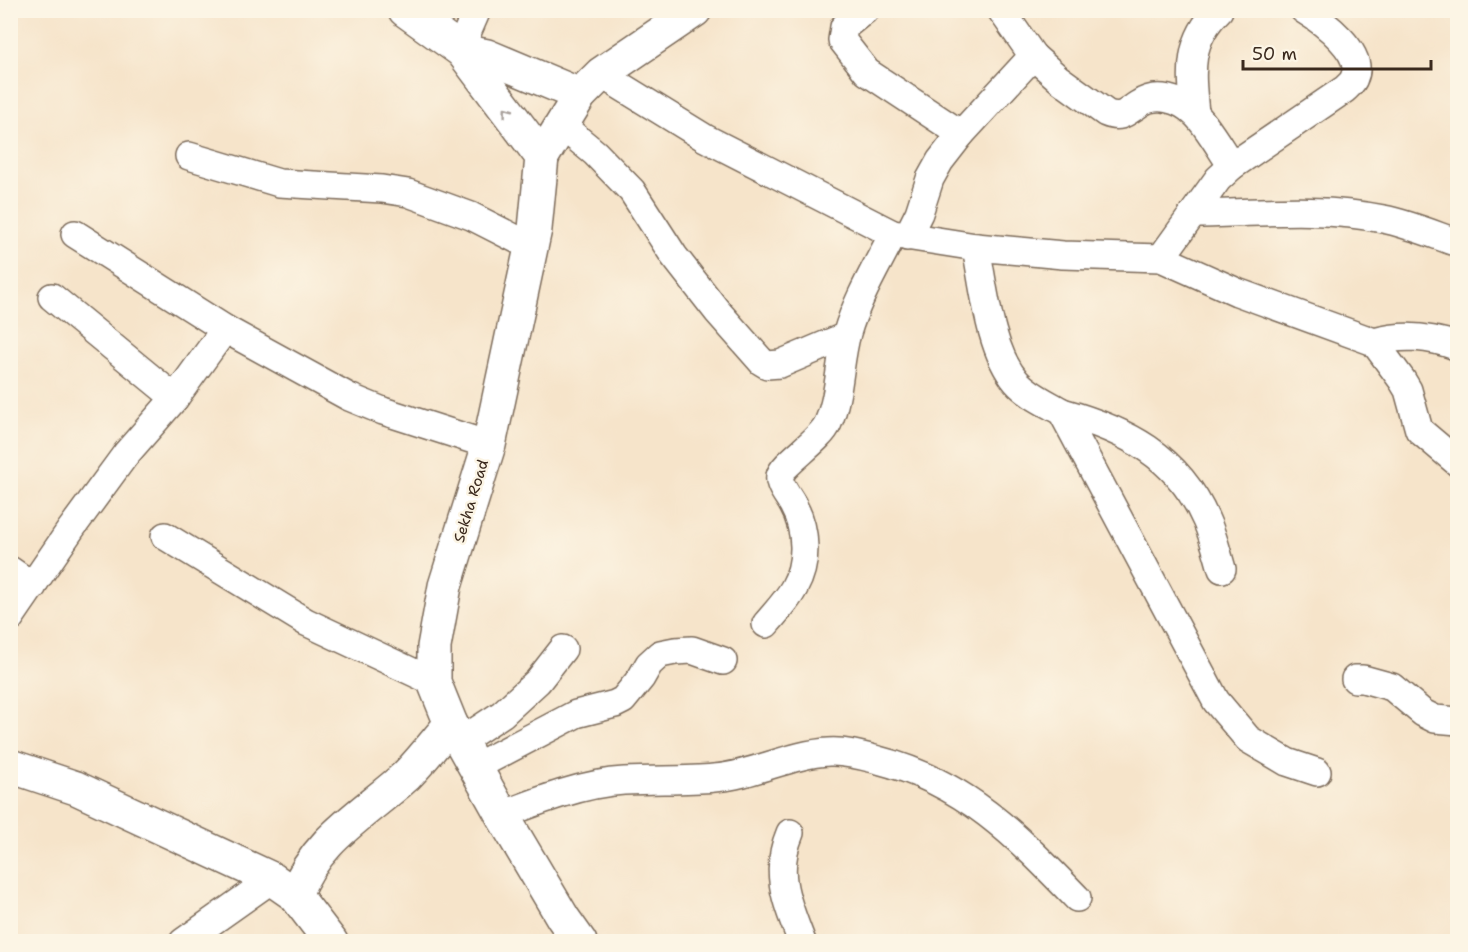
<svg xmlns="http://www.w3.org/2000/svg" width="1468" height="952" font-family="'Shantell Sans',sans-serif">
<rect width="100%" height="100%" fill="#fcf5e5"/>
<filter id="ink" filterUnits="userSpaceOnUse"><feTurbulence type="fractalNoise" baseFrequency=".0167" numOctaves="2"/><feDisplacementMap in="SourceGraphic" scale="12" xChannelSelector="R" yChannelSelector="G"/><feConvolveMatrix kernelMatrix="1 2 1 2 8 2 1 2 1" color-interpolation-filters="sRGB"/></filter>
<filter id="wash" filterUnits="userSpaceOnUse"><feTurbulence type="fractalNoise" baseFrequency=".008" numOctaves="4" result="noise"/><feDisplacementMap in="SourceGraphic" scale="24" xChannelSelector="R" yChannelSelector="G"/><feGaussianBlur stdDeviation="1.35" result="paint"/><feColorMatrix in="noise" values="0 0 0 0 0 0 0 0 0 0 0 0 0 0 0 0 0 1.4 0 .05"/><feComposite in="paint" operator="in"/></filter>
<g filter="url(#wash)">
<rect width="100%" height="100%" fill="#f6e4ca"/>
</g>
<g filter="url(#ink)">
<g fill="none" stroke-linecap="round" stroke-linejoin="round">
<g stroke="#7c6b5a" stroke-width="30">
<g id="minor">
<path d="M865,10L844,27L842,40L867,72L961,134"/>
<path d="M1001,10L1033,56"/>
<path d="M460,49L477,10"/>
<path d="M601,74L705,138L893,234L976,247L1063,255L1161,258L1237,292L1374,342L1402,380L1408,390L1419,430L1458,463"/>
<path d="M1195,113C1191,72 1187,41 1219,10"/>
<path d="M561,125L595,153L632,191L674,256L717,311L762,362L767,365L780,364L846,336"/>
<path d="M189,156L279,183L382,189L408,193L471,216L532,247"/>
<path d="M1194,214C1256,213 1322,206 1383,219C1409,224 1432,234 1458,243"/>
<path d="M75,234L225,329L349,397L383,411L489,445"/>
<path d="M907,237L919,213L930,179L940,161L961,134L1033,56L1059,79L1106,113C1122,120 1127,111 1139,104C1156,92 1180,99 1194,113C1206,123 1222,152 1232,166"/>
<path d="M976,247C984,287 989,349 1016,381C1028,395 1047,403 1062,412L1216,701L1248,739L1287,762L1317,772"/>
<path d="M1161,258L1218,179L1232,166L1345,89C1348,86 1353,82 1354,78C1366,53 1322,21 1304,10"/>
<path d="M52,297L175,398"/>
<path d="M1374,342C1403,334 1429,336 1458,347"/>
<path d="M1062,412C1126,430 1178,456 1206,520C1213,535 1217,552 1222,569"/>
<path d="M165,536L306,622L434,682"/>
<path d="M10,570L33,586"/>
<path d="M10,618L71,529L126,454L175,398L225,329"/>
<path d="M766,624C776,612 787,601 794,588C808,563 807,530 793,505C789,497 778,485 780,476C782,464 821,440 828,423C840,396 839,361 847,333C857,299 877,266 893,234"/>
<path d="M1355,679H1363L1392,687L1423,713L1435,719L1458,721"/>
<path d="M461,741L502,714L538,681L563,649"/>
<path d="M475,767L576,714L615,704L623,700L641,678L649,664L660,654L675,651L692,650L723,661"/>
<path d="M502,815C538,801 584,783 624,781C654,779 684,781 714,778C754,775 790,754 829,752C846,751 863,756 878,760C965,782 1017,836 1077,898"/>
<path d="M790,833C773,873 787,903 802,942"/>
<path d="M183,942L272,879"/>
</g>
</g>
<g stroke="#7c6b5a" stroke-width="36">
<g id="tertiary">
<path d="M405,10L462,51L542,157L535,229L489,445L445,586L434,647V682L451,724L502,815L563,918L580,942"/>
<path d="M462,51L487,56L580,95"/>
<path d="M542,157L580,95L601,74L695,10"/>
<path d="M10,766L76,788L272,879L295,895L331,942"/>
<path d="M295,895C316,839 364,814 406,776C422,760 436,741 451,724"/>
</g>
</g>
<use href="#minor" stroke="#fff" stroke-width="27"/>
<use href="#tertiary" stroke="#fff" stroke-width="33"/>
</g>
<defs><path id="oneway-chevron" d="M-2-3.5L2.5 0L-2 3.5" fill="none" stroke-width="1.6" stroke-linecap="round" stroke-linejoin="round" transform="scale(1.5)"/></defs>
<use stroke="#a79f9a" href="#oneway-chevron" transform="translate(507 111) rotate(-127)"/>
</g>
<g text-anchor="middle" stroke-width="5" stroke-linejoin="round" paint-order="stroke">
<g font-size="15" fill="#3b2a1e" stroke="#fcf5e5">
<text transform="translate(471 501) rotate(-73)" y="5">Sekha Road</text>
</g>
</g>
<rect width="1468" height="952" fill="none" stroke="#fcf5e5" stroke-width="36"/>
<path d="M1243 60v9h188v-9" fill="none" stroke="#3b2a1e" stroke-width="3"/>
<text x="1252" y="60" font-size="18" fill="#3b2a1e" stroke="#fcf5e5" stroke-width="4.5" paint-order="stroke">50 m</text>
</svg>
